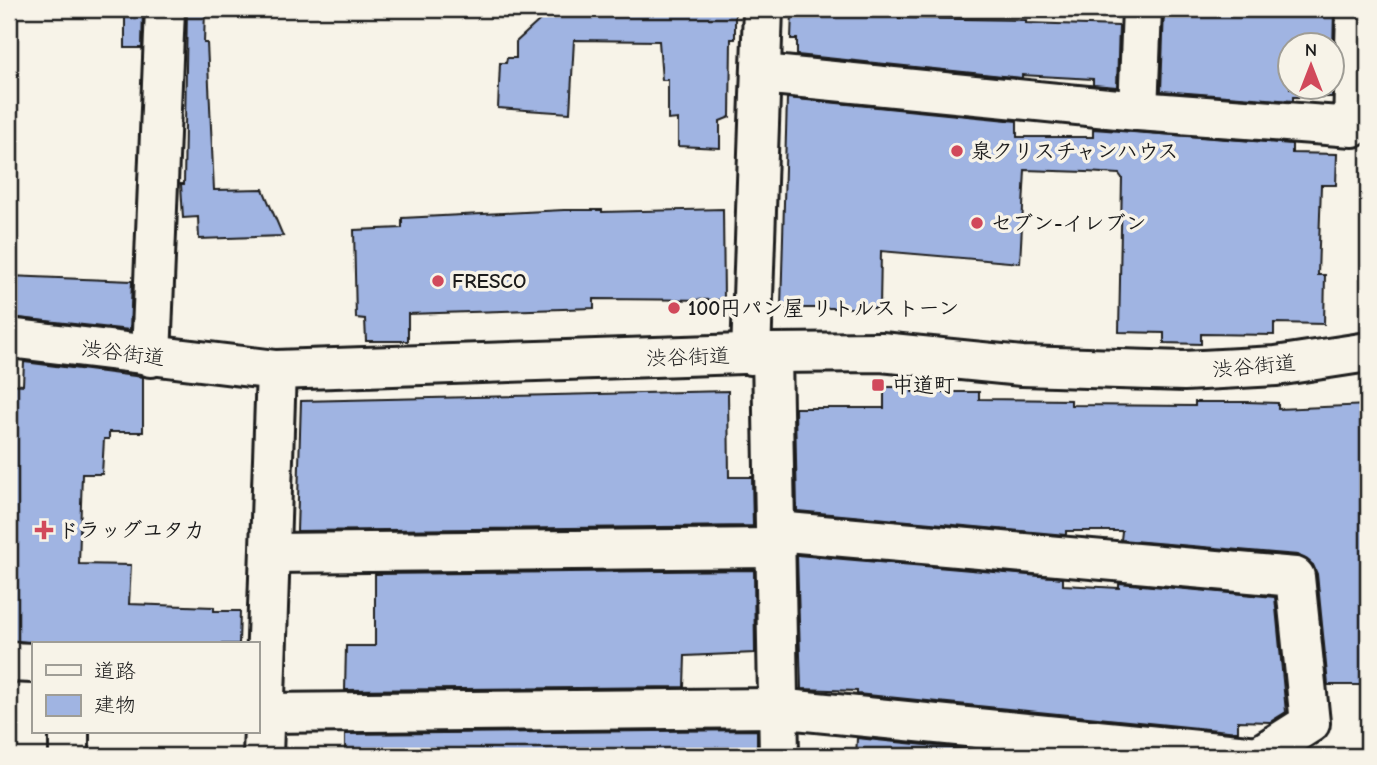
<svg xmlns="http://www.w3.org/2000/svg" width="1377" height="765" font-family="'Comic Neue','Klee One',sans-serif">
<rect width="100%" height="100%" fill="#f7f3e8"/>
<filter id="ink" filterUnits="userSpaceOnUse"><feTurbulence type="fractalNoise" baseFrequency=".0143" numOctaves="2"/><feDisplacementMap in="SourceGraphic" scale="14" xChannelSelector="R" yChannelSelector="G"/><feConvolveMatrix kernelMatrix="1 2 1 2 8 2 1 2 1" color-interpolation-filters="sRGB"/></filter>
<g filter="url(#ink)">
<g fill="#a0b4e2" stroke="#1c1c1c" stroke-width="2" fill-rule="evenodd">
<path d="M125,9H143L142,48H125Z"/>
<path d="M187,9H205L204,43H207L214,190L263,189L283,236L199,239L198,217L183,218L181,184H184Z"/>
<path d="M552,9H735V39H731L730,117L720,121V148L678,146V119L668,120V80H662L659,41L574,40L570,113L498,108L500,63H506L507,58H516V42Z"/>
<path d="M1164,9H1334L1332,97H1293V101L1161,91ZM1290,46H1332V88H1290Z"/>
<path d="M792,11H859L898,13V18L1026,20V23L1119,26L1117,87L1093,85V79L1022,75V78L797,55V39H791Z"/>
<path d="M787,98L1017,121V137H1093V129L1292,144V153L1337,154L1336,185H1321L1318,275H1325L1324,324L1274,323V335L1201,334V344L1164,343V333L1119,332L1122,178L1119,174L1086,172L1025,170L1020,263L881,251L880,308H781Z"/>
<path d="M723,209L724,300L594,299V308L408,314V341H366L365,319L356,318L354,230L402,228V218L564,210H602V212Z"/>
<path d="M9,276L132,281L130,330L9,317Z"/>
<path d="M24,362L143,377V432H109V439H104L102,474H82L79,564L131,565L129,604L214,607V611H240L239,644H44L9,640V384L23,385Z"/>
<path d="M884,387H912V392H979V399L1071,400V405L1195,406V402H1246L1278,403V409L1368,405V685H1328L1317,574L1313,565L1298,555L1121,540L1122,531H1066V535L797,511L795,408H884Z"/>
<path d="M728,391L729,477H752L753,526L297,531L301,401Z"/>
<path d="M797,555L1063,578V585L1119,588V583L1275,597L1286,712L1270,722L1238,721V732L857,694V691L801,689Z"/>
<path d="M754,570L755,653L685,656L684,687L345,690L346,646H375V574Z"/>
<path d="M757,730V755L345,756V734Z"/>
<path d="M857,738L1004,753V756H856Z"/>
</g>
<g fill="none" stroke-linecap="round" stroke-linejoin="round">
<g stroke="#1c1c1c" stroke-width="44">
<g id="minor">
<path d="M762,74L1138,111L1353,127L1356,9"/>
<path d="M1138,111L1142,9"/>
<path d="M772,353L779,756"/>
<path d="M751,355L763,9"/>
<path d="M151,357L165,9"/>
<path d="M271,553L776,548"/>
<path d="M9,662L33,663"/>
<path d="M264,713L776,708L1258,756L1310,723L1295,577L776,531"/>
<path d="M69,756V732"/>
<path d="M263,756L276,370"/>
</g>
</g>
<g stroke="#1c1c1c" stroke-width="44">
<path id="major" d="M9,338L276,370L772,353L881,352L1022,366L1184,371L1276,366L1368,352"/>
</g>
<use href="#minor" stroke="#f7f3e8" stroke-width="38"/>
<use href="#major" stroke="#f7f3e8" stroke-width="38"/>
</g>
</g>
<g fill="#d1495b" stroke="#f7f3e8" stroke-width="2.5">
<circle cx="957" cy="151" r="7"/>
<circle cx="977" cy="223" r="7"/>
<circle cx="438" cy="281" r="7"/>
<circle cx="674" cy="308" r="7"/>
<rect x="871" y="378" width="14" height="14" rx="3.5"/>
<path d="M40.5 519.5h7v7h7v7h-7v7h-7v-7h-7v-7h7z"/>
</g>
<g text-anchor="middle" stroke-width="7" stroke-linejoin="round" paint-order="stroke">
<g font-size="21" font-weight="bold" fill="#1c1c1c" stroke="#f7f3e8" text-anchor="start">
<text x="971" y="158">泉クリスチャンハウス</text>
<text x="991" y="230">セブン-イレブン</text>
<text x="452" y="288">FRESCO</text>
<text x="688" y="315">100円パン屋 リトルストーン</text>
<text x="892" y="392">中道町</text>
<text x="58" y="537">ドラッグユタカ</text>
</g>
<g font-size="21" fill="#1c1c1c" stroke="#f7f3e8">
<text transform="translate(123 353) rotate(7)" y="7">渋谷街道</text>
<text transform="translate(688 357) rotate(-2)" y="7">渋谷街道</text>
<text transform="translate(1254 366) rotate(-5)" y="7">渋谷街道</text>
</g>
</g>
<rect width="1377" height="765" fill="none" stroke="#f7f3e8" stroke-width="35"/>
<rect x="18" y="18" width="1342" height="730" fill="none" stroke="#1c1c1c" stroke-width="2.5" filter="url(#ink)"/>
<rect x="32" y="642" width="228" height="91" fill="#f7f3e8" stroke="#9f9d96" stroke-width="2"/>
<rect x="46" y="665" width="35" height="10" fill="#f7f3e8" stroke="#9f9d96" stroke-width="2"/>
<text x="94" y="678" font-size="21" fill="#1c1c1c">道路</text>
<rect x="46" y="695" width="35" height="21" fill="#a0b4e2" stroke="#9f9d96" stroke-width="2"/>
<text x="94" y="712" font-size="21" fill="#1c1c1c">建物</text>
<g transform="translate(1311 66)"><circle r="33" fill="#f7f3e8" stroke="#9f9d96" stroke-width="2"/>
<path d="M0-5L12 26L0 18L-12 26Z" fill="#d1495b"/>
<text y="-10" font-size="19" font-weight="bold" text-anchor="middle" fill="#1c1c1c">N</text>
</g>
</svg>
